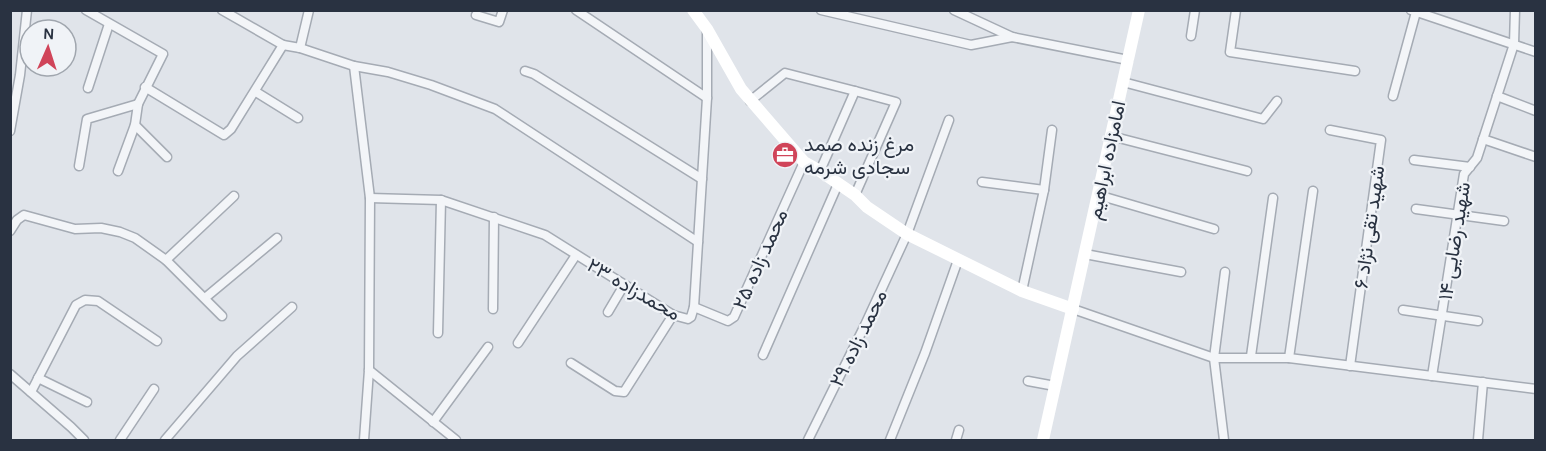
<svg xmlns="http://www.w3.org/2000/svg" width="1546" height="451" font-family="Karla,Vazirmatn,sans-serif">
<rect width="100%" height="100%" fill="#e0e4ea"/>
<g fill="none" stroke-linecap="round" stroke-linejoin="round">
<g stroke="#a5abb4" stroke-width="11">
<g id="street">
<path d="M86,10L163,54L138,104L135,125L118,171"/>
<path d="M576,10L707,98"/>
<path d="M821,10L971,45L1012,37"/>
<path d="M954,10L1012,37L1128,60"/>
<path d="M1236,10L1230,52L1355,71"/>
<path d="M1411,10L1536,52"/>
<path d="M476,15L499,22L503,10"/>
<path d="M1191,36L1195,10"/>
<path d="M283,45L300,48L354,66L370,198L369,370L364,440"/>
<path d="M300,48L309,10"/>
<path d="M354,66L388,72L431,85L495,109L698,242"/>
<path d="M525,71L534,74L702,179"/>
<path d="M1123,82L1263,119L1277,101"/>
<path d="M145,87L224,135L231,129L283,45L222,10"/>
<path d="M88,88L109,24"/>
<path d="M256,92L298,118"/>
<path d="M1393,96L1416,12"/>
<path d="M1497,96L1536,111"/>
<path d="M750,101L785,73L855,91"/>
<path d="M135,125L167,157"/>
<path d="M1330,130L1381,140L1350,366"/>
<path d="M10,131L20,75L27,10"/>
<path d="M1111,136L1247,171"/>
<path d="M1483,139L1536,157"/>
<path d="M1414,160L1470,167"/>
<path d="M79,166L87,119L138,104"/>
<path d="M820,171L855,91L896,102L855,195"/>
<path d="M982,182L1044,190"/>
<path d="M1098,195L1214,229"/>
<path d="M370,198L441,200L545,235L673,315L688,319L691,317L694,307L707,98V31"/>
<path d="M1416,209L1504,221"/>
<path d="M10,231L17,220L24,215L75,229L101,228L120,232L135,238L166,260L234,196"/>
<path d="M1085,254L1181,272"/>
<path d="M166,260L222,316"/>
<path d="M1022,291L1044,190L1052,130"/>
<path d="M205,298L277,238"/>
<path d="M694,307L728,321L734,317L804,162"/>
<path d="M493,309L494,217"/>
<path d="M1073,309L1214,358H1289L1536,389"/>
<path d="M1403,310L1478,321"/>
<path d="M608,312L624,285"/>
<path d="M438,333L441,200"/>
<path d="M518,343L576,255"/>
<path d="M763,355L838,184"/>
<path d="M1251,356L1273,198"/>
<path d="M1289,358L1313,191"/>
<path d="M571,363L615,391L624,392L673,315"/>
<path d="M369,370L456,440"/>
<path d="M10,374L71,427L84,440"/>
<path d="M1432,376L1464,174L1477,158L1514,44L1515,10"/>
<path d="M38,378L87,402"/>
<path d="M1028,381L1055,386"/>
<path d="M31,392L76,305L85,300L98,301L157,341"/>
<path d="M433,422L488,347"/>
<path d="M120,440L154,389"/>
<path d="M165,440L237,356L292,307"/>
<path d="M808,440L865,325L907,234L949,120"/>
<path d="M890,440L925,353L958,260"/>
<path d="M956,440L959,430"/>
<path d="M1224,440L1214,358L1225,272"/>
<path d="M1478,440L1483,382"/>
</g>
</g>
<use href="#street" stroke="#f3f5f8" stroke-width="8"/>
<g stroke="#fff" stroke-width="12">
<path d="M693,10L707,29L741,89L804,162L820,171L855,195L867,207L907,234L1022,291L1073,309"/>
<path d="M1043,440L1139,10"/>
</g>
</g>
<defs>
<g id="office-disc" transform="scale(1.35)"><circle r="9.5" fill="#d04459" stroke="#f0f3f7"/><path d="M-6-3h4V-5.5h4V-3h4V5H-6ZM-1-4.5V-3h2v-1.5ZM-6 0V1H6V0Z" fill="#fff"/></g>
</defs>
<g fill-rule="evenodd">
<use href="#office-disc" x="785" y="155"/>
</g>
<g text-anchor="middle" stroke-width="4.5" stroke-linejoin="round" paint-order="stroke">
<g font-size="20" fill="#293241" stroke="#f0f3f7" text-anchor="start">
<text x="804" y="151">مرغ زنده صمد<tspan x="804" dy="23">سجادی شرمه</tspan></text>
</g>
<g font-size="20" fill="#293241" stroke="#f0f3f7">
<text transform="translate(1106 160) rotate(-78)" y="7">امامزاده ابراهیم</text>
<text transform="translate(1369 227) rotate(-82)" y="7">شهید تقی نژاد ۶</text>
<text transform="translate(1454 241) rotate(-81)" y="7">شهید رضایی ۱۴</text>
<text transform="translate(760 259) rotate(-66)" y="7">محمد زاده ۲۵</text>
<text transform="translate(634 289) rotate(30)" y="7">محمدزاده ۲۳</text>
<text transform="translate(858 338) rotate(-64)" y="7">محمد زاده ۲۹</text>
</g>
</g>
<rect width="1546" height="451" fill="none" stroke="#293241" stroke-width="24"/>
<g transform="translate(48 48) rotate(3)"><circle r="28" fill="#f0f3f7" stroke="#a0a6ae" stroke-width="1.5"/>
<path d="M0-4.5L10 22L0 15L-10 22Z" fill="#d04459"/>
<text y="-9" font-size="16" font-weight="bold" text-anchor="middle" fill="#293241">N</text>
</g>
</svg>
